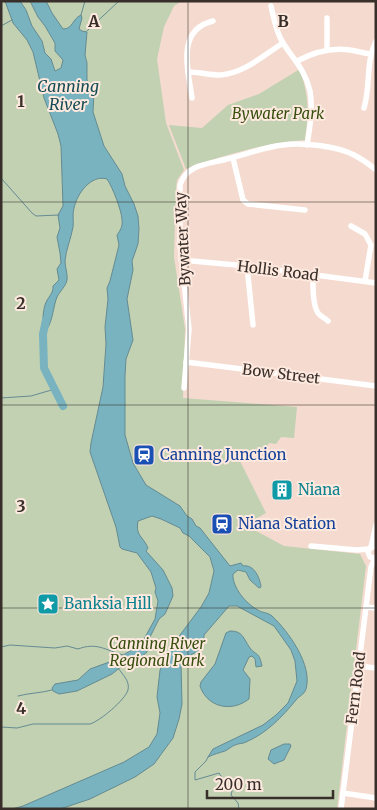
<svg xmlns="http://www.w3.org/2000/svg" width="377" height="810" font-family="Merriweather,serif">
<rect width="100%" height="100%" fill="#f4dacf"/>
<g fill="#c2d1b2">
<path d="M1,1H182L174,6L164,27L157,59L166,123L184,170L177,180L176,188L174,257L185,329L183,398L297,407L294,438L281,437L276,444L269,443L263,456L249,454L240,461L266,513L245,525L284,546L360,554L366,566L337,809H1Z"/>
<path d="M300,69C309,99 309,109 305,140C264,143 225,155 186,169L169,125L202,128L228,105L259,94Z"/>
</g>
<g fill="#78b3bf" stroke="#658b92">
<path d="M5,1H20L26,10L32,26L42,41L45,53L51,59L55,71L61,68L63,60L55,51V43L45,26L38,17L30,1H46L52,13L63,29C73,29 72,19 81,15L82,18L79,29L82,31L87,32L85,55L87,63V80L94,92L93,112L104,146L122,174L125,186L134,204L138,216L139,229L138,244L132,261L133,270L127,299L133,340L126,359L125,376V435L133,463L146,485L180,506L187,516L192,519L196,526L200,528L230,566L241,563L243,566C254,564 260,578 261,587L259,588L250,580L246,572L238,570L233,574C232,587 246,604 258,610C262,613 267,612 272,616C288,631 313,665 306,689C304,695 299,696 296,700C282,717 267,733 246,742C243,744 239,743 235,745C232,746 229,749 225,751C219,753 214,754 208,757L213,749L263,725L276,715L288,703L297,681L295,661L291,650L274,626L237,606H229L204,635V642L202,649L187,657L181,664L182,704L179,719L173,738L154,764L135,777L90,799L60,809H12L23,806L124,762L149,747L157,734L160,713L157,697L160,670L171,647L201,607L209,593L214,571L210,557L189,536L183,533L180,528L161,519L152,516L138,521C135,536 143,536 148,548L146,551L163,570L172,588L173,596L165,614L159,619L149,639L147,652L133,664L122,666L112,674L77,691L59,694L53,691L52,688L55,684L78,680L90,669L115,660L135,648L144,639L155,619L158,601L155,592L156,588L151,572L137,553L122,549L120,547L116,527L90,452L91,443L103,387L106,344L105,327L108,299L107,288L110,281L119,245L117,235C120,231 123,226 122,220C122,211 112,186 107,179C91,174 77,194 74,208C72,215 74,221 73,227C71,239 66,249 65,261C65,268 68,274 67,280C66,286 60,291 57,297C53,307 53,320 47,329L44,330C42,324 43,311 45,305C47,298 54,293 53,286L59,280L57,269L61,263L60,253L57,237L60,228L58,215L63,206L61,146L58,134L44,98L33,52L27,40L13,23Z"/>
<path d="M230,631C243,631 243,638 250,648C256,656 259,651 262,666L256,667L255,659L252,656L249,657L243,670L250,679L249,699C231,713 207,707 200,686L201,682L215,664L226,633Z"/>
<path d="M284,744H290L291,746L284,760L274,764L268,759L271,750Z"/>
</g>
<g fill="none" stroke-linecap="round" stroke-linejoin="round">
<g stroke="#658b92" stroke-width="1">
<path d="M81,15L85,1"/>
<path d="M1,26L12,20"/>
<path d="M87,31L119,1"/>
<path d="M1,178L32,213L36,216L59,215"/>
<path d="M1,398L31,396L55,389"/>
<path d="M1,647L10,645L55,648L67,646L78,649C97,642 105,650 123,655"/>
<path d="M18,696C29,693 41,693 52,690"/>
<path d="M1,727L17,728L33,724H90C100,721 125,700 128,690C130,681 123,675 118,668"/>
<path d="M208,757L206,761L195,772V780L219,773L223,779L224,786L233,787L231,795L238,803L239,809"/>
</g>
<path stroke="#78b3bf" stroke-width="8" d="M46,320L43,334L44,368L63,406"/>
<g stroke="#fff" stroke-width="5.5">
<path d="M271,6C274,19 276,32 283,43C294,60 305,70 310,91C313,109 310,127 307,145"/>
<path d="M327,50V18"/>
<path d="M297,61C314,52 332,47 350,50C357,51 363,53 370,54"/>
<path d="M188,72C199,72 209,75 220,75C243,74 264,55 283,43"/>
<path d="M192,98C188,69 176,30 213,21"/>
<path d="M364,108C371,85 365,64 376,41"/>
<path d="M233,158L243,200L248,204L305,210"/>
<path d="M351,226L365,234L371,245L365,281"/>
<path d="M181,260L247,266L376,283"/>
<path d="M247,266L253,325"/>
<path d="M314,275C312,283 313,306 318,313C320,316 325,318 328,321"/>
<path d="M186,362L376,386"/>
<path d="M184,388L189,329L180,246V185C186,164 209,164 227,159C245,155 264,147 283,145C302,142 337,146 354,155C362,159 369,164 376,170"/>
<path d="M311,546L357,550L369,549"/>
<path d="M371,547L376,525"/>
<path d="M376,547H371L368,552L370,557L376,558"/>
<path d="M366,607L376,608"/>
<path d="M358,666L376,668"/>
<path d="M343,793L376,798"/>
<path d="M341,809L366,607L371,567L375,558"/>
</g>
</g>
<path fill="none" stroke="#392f2a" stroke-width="1" stroke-opacity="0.55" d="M188,1V809M1,202H376M1,405H376M1,608H376"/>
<defs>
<g id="station-square" transform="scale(1.125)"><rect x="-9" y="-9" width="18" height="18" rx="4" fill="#1a4fb4" stroke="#fee9df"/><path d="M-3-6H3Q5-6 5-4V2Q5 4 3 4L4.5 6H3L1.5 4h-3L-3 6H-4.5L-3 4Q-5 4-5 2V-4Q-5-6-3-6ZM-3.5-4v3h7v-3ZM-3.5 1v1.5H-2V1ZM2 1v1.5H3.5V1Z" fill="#fff"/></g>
<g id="building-square" transform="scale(1.125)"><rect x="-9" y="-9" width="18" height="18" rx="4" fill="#0f9aa8" stroke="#fee9df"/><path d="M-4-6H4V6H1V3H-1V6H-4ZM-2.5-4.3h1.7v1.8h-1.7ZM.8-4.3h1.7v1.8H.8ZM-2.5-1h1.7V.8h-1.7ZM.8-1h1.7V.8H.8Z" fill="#fff"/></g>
<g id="sight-square" transform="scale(1.125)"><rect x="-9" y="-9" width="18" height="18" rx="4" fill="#0f9aa8" stroke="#fee9df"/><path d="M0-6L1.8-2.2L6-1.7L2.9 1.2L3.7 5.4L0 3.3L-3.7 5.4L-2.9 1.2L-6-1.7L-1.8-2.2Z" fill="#fff"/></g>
</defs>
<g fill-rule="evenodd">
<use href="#station-square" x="144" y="455"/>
<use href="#building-square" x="282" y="490"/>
<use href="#station-square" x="222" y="524"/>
<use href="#sight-square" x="48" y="604"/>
</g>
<g text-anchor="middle" stroke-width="4" stroke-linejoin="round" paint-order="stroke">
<g font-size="15" font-style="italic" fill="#364e0d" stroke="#fee9df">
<text x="278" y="119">Bywater Park</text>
<text x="157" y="649">Canning River<tspan x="157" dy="17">Regional Park</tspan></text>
</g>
<g font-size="15" fill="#392f2a" stroke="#fee9df">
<text transform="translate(183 239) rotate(-93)" y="5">Bywater Way</text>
<text transform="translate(278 271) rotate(7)" y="5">Hollis Road</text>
<text transform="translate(281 374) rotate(7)" y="5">Bow Street</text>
<text transform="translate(356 688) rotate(-83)" y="5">Fern Road</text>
</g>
<g font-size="15" fill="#164399" stroke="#fee9df" text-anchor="start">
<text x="160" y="460">Canning Junction</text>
<text x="238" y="529">Niana Station</text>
</g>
<g font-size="15" fill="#0d838f" stroke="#fee9df" text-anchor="start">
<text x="298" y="495">Niana</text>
<text x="64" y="609">Banksia Hill</text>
</g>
<g font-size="16" font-style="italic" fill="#174c55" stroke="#fee9df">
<text x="68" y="92">Canning<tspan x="68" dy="18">River</tspan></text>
</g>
</g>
<g font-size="16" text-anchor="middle" font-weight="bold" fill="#392f2a" stroke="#fee9df" stroke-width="4" stroke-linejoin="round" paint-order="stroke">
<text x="94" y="27">A</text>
<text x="283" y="27">B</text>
<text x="21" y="107">1</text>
<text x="21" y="309">2</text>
<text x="21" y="512">3</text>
<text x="21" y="714">4</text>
</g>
<rect width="377" height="810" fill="none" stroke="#392f2a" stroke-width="5"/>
<path d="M207 790v8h126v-8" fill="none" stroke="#392f2a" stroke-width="2.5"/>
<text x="215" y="790" font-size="15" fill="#392f2a" stroke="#fee9df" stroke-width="4" paint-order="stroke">200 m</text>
</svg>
